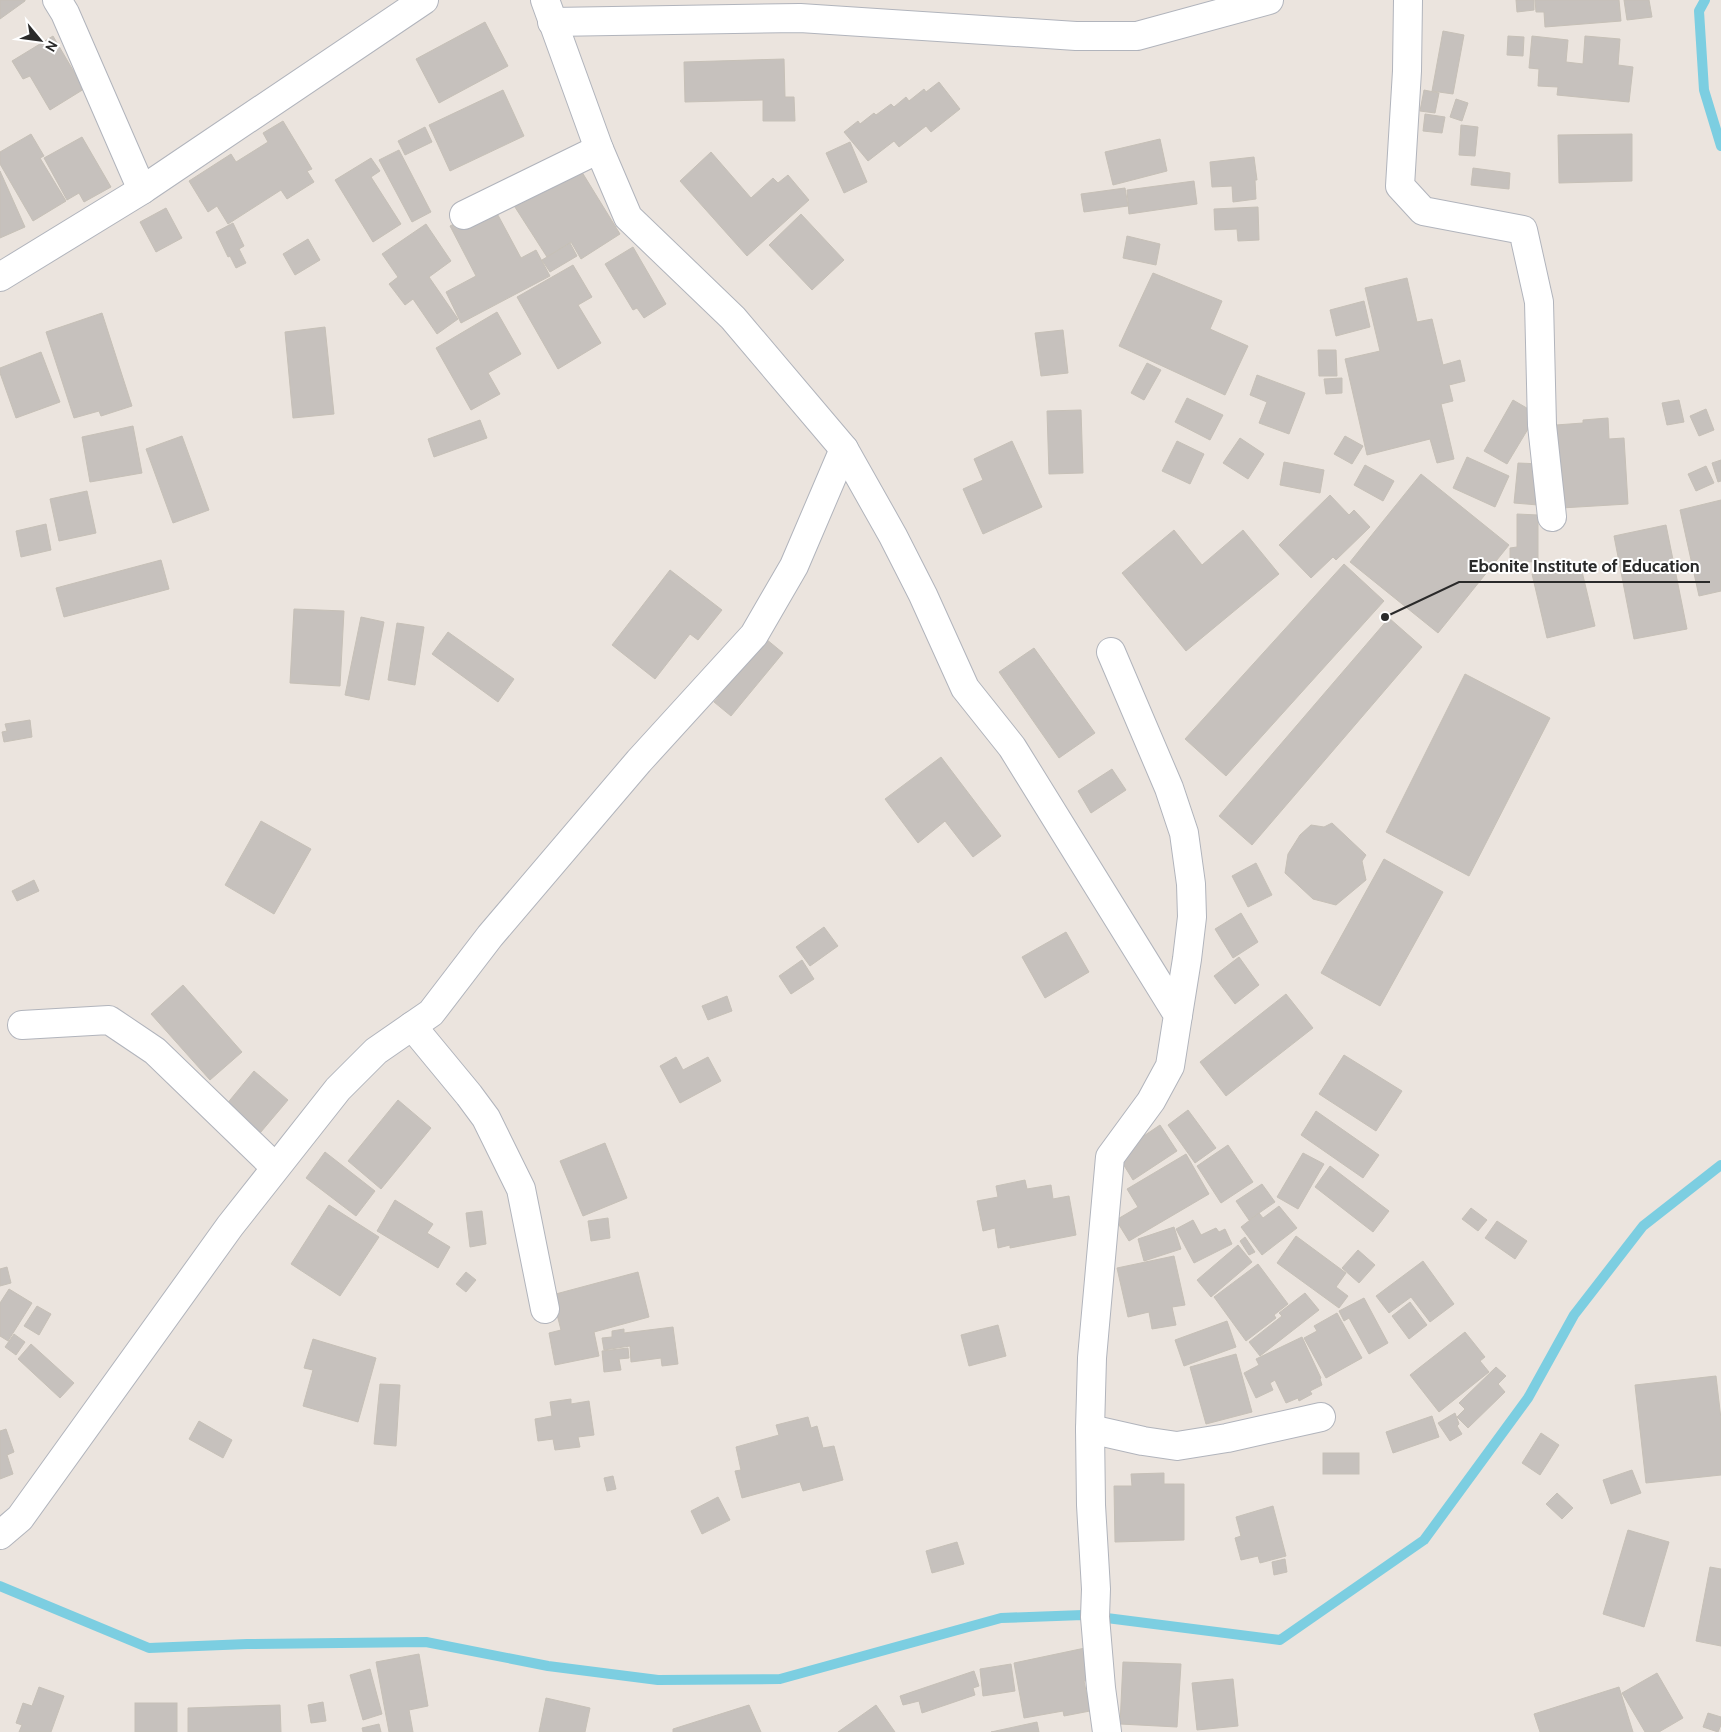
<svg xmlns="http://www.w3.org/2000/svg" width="1721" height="1732" font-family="Cabin,sans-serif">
<rect width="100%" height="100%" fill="#ebe4de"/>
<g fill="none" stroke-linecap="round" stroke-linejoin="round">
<g stroke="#7ccee1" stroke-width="10">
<path d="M1705,0L1699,11L1704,90L1721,146"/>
<path d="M0,1586L149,1648L247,1644L426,1642L548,1666L658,1680L780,1679L1001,1618L1083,1615L1280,1640L1424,1540L1528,1398L1574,1315L1643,1226L1721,1165"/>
</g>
</g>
<g fill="#c6c1bd" stroke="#c6c0b7">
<path d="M0,0H25V1L0,19Z"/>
<path d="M1516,0H1534V10L1517,12Z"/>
<path d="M1535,0H1619L1621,21L1545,27L1544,12H1536Z"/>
<path d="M1624,0H1649L1652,17L1627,20Z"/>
<path d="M485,22L508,66L439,103L416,59Z"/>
<path d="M1443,31L1464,35L1453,94L1432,91Z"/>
<path d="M53,36L84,89L50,110L30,76L23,79L12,61Z"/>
<path d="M1508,36L1524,37L1523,56L1507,55Z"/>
<path d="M1532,36L1568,40L1566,62L1583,64L1585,36L1620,39L1618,65L1633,67L1629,102L1557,95L1558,87L1538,86L1539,69L1529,68Z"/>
<path d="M784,59L785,97H794L795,121H763V100L685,102L684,62Z"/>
<path d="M939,82L960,109L931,132L926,126L899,147L894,141L868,161L844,132L858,121L860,124L874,113L876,115L891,104L894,107L906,97L909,101L924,89L926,92Z"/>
<path d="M503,90L524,136L450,171L429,125Z"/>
<path d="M1424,90L1439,93L1435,113L1420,111Z"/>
<path d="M1456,99L1468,103L1462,121L1450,117Z"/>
<path d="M1425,114L1445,117L1442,133L1423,131Z"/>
<path d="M283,121L312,169L307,171L314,182L287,199L281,190L228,224L217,206L208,212L189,181L231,154L236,162L268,142L263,133Z"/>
<path d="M1461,125L1478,127L1475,156L1459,155Z"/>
<path d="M425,127L432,142L405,155L398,141Z"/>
<path d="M31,134L44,156L40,158L66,201L33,221L0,164V152Z"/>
<path d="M1632,134V181L1559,183L1558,135Z"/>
<path d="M82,137L111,187L84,202L79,193L67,200L44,158Z"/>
<path d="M1160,139L1167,171L1113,185L1105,152Z"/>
<path d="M850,142L867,182L844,193L826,153Z"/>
<path d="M399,150L431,212L412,222L379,160Z"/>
<path d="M711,152L751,198L773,178L778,183L788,175L809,200L747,256L680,181Z"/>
<path d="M1254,157L1257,180H1255L1256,199L1233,202L1232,186L1212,187L1210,162Z"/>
<path d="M371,158L380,171L371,177L401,224L373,242L335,180Z"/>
<path d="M577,164L620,234L581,259L571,242L547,257L513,204Z"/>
<path d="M1473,168L1510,173L1509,189L1471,185Z"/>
<path d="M0,171L25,227L0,238Z"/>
<path d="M1194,181L1197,204L1129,214L1127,190Z"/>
<path d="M1125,188L1128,206L1084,212L1081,194Z"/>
<path d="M492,204L521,258L536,250L550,276L461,323L446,292L476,276L450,226Z"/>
<path d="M1258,207L1259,240L1238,241L1237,229L1215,230L1214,209Z"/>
<path d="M166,208L182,238L156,252L140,222Z"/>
<path d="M801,214L844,260L812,290L769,245Z"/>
<path d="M233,223L244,246L239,249L246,263L236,268L230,256L228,257L216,232Z"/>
<path d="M426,224L451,261L429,277L458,319L437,334L413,299L405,305L389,284L398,277L382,254Z"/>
<path d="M1127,236L1160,244L1156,265L1123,258Z"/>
<path d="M308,239L320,260L295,275L283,254Z"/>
<path d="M570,243L577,256L550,272L542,260Z"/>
<path d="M633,247L666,304L644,318L637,308L633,310L605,264Z"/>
<path d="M573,265L592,297L578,305L601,343L558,369L517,297Z"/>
<path d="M1153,273L1222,301L1210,329L1248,346L1225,395L1119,346Z"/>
<path d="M1407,278L1417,322L1432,319L1443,365L1460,360L1465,381L1449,385L1453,401L1441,404L1454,459L1437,463L1430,439L1367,455L1345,359L1380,351L1365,288Z"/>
<path d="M1364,301L1370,327L1336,336L1330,310Z"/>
<path d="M497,312L521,354L488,373L500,394L471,410L436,348Z"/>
<path d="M102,313L132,406L101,416L99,411L74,418L46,332Z"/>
<path d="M325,327L334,414L293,418L285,332Z"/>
<path d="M1063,330L1068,373L1041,376L1035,333Z"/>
<path d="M1318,350H1336L1337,376H1319Z"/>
<path d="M41,352L60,402L16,418L0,373V368Z"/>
<path d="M1147,363L1161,370L1144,400L1131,393Z"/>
<path d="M1257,375L1305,393L1289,434L1259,423L1267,402L1250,395Z"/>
<path d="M1342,378V393L1326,394L1324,379Z"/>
<path d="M1187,398L1223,415L1210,440L1175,422Z"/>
<path d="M1513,400L1537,414L1507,464L1484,451Z"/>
<path d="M1679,400L1684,422L1667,425L1662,403Z"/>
<path d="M1706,409L1714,430L1699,436L1690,416Z"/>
<path d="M1081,410L1083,473L1049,474L1047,411Z"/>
<path d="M1608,418L1609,439L1624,438L1628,504L1561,508L1556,425L1583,423V420Z"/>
<path d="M480,420L487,438L434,457L428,439Z"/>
<path d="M133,426L142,473L90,482L82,437Z"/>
<path d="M182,436L209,510L173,523L146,449Z"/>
<path d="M1345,436L1363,446L1352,464L1334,454Z"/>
<path d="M1240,438L1264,454L1248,479L1223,463Z"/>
<path d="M1012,441L1042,507L983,534L963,489L983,480L974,459Z"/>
<path d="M1177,441L1204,454L1190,484L1162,471Z"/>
<path d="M1467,457L1509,476L1495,507L1453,488Z"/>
<path d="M1721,460V481L1718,482L1712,463Z"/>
<path d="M1284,462L1324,470L1320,493L1280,485Z"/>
<path d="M1518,463L1541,464L1538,505L1514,503Z"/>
<path d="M1365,465L1394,481L1383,501L1354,485Z"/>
<path d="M1706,466L1714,483L1696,491L1688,474Z"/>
<path d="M1421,474L1509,545L1438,633L1350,562Z"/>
<path d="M87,491L96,533L59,541L50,499Z"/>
<path d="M1330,495L1349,515L1354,510L1370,527L1336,560L1333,557L1311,578L1279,545Z"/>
<path d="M1721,500V591L1699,596L1680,510Z"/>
<path d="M1517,514L1538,515V562L1510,561V548L1517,547Z"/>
<path d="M46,524L51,550L21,557L16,531Z"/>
<path d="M1666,525L1687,629L1634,639L1614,536Z"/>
<path d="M1174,530L1202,565L1243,530L1279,574L1186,651L1122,573Z"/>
<path d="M161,560L169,589L64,617L56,588Z"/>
<path d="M1580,563L1595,626L1547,638L1532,574Z"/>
<path d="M1344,564L1384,601L1226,776L1185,739Z"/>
<path d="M670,570L722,610L698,640L690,634L655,679L612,645Z"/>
<path d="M294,609L344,611L340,686L290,683Z"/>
<path d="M361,617L384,622L369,700L345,695Z"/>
<path d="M1389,618L1422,647L1252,845L1219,816Z"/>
<path d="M397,623L424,627L415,685L388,680Z"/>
<path d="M448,632L514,679L498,702L432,654Z"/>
<path d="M766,639L783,653L731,716L714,702Z"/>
<path d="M1034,648L1095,733L1059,758L999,672Z"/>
<path d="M1465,674L1550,718L1469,876L1386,832Z"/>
<path d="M30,720L32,737L4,742L2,732L7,731L5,724Z"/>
<path d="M941,757L1001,836L973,857L945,821L918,843L885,799Z"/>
<path d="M1112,769L1126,790L1091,813L1078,791Z"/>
<path d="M261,821L311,849L274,914L225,885Z"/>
<path d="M1332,823L1366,855L1362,861L1366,880L1336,905L1313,899L1285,873L1288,854L1300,835L1311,825L1324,827Z"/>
<path d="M1384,859L1443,892L1380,1006L1321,973Z"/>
<path d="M1256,863L1272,895L1248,907L1232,876Z"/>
<path d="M34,880L39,891L17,901L12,891Z"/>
<path d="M1241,913L1258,942L1233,958L1215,929Z"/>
<path d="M824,927L838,946L810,966L796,947Z"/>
<path d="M1066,932L1089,972L1045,998L1022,957Z"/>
<path d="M1239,957L1259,985L1235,1004L1214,976Z"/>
<path d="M802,960L814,979L791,994L779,976Z"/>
<path d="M183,985L242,1052L210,1080L151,1014Z"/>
<path d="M1286,994L1313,1028L1226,1096L1200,1062Z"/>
<path d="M727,996L732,1011L708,1020L702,1006Z"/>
<path d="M1344,1055L1402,1091L1376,1131L1319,1094Z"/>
<path d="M676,1057L683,1070L708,1057L721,1081L680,1103L660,1066Z"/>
<path d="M254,1071L288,1100L255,1139L221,1111Z"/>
<path d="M398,1100L431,1128L381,1189L348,1161Z"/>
<path d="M1188,1110L1216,1148L1195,1163L1168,1125Z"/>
<path d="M1316,1111L1379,1155L1363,1178L1301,1135Z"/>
<path d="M1160,1125L1177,1151L1133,1180L1117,1154Z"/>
<path d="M605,1143L627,1198L583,1216L560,1161Z"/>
<path d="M1228,1145L1253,1182L1221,1203L1197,1166Z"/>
<path d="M325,1152L375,1191L356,1216L306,1178Z"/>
<path d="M1303,1153L1324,1164L1298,1209L1277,1197Z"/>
<path d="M1186,1154L1209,1194L1129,1241L1116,1220L1138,1207L1127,1189Z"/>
<path d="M1330,1166L1389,1211L1373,1232L1315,1187Z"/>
<path d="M1025,1180L1027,1189L1051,1185L1053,1199L1069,1196L1076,1235L1010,1248V1245L998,1248L995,1228L983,1231L977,1201L998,1197L996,1186Z"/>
<path d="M1262,1184L1275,1202L1249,1220L1236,1201Z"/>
<path d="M395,1200L433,1224L427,1233L450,1247L438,1268L377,1231Z"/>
<path d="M329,1205L379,1237L340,1296L291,1264Z"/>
<path d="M1279,1206L1297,1228L1262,1255L1241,1227L1259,1213L1263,1218Z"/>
<path d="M1471,1208L1487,1220L1478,1231L1462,1219Z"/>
<path d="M482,1211L486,1244L470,1247L466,1213Z"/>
<path d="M608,1218L610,1238L591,1241L588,1221Z"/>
<path d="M1193,1220L1201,1235L1216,1228L1219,1232L1225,1229L1232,1244L1194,1263L1176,1229Z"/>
<path d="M1497,1221L1527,1241L1515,1259L1485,1238Z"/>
<path d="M1174,1227L1181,1249L1144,1261L1138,1239Z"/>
<path d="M1296,1236L1346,1273L1336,1287L1348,1296L1339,1308L1277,1263Z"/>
<path d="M1245,1237L1255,1252L1249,1255L1240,1241Z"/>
<path d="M1238,1245L1252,1262L1211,1297L1197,1280Z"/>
<path d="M1358,1250L1375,1265L1359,1283L1342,1268Z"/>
<path d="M1174,1256L1185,1305L1172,1307L1176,1325L1152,1329L1149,1312L1128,1317L1117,1268Z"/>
<path d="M1423,1261L1454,1304L1430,1322L1411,1297L1389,1313L1376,1296Z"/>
<path d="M1258,1264L1288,1304L1274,1315L1276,1318L1246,1341L1214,1297Z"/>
<path d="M7,1267L11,1283L0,1286V1269Z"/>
<path d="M466,1272L476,1280L466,1292L456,1284Z"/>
<path d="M638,1272L649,1317L594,1332L599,1356L555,1365L549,1333L561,1330L552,1295Z"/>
<path d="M9,1289L32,1303L8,1341L0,1336V1303Z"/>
<path d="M1305,1293L1319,1310L1260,1356L1249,1342L1282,1316L1279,1313Z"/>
<path d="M1364,1298L1388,1343L1369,1354L1349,1318L1344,1321L1339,1311Z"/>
<path d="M1410,1302L1427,1325L1409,1339L1392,1316Z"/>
<path d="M37,1306L51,1314L39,1335L24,1326Z"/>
<path d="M1337,1313L1362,1358L1326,1378L1304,1338L1317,1331L1314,1326Z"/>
<path d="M1227,1321L1236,1347L1184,1366L1175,1340Z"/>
<path d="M998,1325L1006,1356L969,1366L961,1335Z"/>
<path d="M673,1327L678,1364L662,1366L661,1358L631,1362L630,1346L604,1350L602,1338L612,1337V1331L624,1329V1333Z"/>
<path d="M1465,1332L1485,1357L1480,1361L1489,1372L1439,1412L1410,1375Z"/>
<path d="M14,1334L25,1342L16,1355L5,1347Z"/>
<path d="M1302,1337L1321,1378L1320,1379L1322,1385L1310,1391L1312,1394L1299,1401L1298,1398L1286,1403L1275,1380L1270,1383L1273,1390L1256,1398L1244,1373L1259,1365L1256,1359Z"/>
<path d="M313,1339L376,1358L358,1422L303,1406L313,1370L304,1368Z"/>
<path d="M31,1344L74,1383L60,1398L18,1359Z"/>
<path d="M628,1348L629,1358L619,1359L621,1370L604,1372L602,1351Z"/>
<path d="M1236,1354L1252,1412L1206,1424L1190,1367Z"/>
<path d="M1496,1367L1506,1376L1498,1384L1505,1392L1468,1428L1457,1417L1465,1409L1459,1403Z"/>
<path d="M1716,1376L1721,1419V1475L1646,1483L1635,1385Z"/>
<path d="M380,1384L400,1385L396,1446L374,1444Z"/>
<path d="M571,1399V1404L589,1401L594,1435L578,1437L580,1447L555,1450L553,1439L538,1441L535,1419L552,1416L550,1402Z"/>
<path d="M1455,1413L1459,1424L1457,1426L1462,1434L1450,1441L1438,1423Z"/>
<path d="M1432,1416L1439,1437L1393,1453L1386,1432Z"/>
<path d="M808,1417L811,1428L817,1426L823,1448L834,1446L843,1480L803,1491L800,1482L742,1498L735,1471L741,1470L736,1447L779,1435L776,1425Z"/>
<path d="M199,1421L232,1440L223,1458L189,1439Z"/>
<path d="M6,1429L14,1452L7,1455L13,1474L0,1479V1431Z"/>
<path d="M1541,1433L1559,1445L1540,1475L1522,1463Z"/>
<rect x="1323" y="1453" width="36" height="21"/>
<path d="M1632,1470L1641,1493L1611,1504L1603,1480Z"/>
<path d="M1164,1473V1484H1184V1540L1115,1542L1114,1486H1132L1131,1474Z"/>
<path d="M613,1476L616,1489L607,1491L604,1478Z"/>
<path d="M1557,1493L1573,1508L1562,1519L1546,1504Z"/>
<path d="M718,1497L730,1520L702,1534L691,1511Z"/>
<path d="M1273,1506L1286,1556L1260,1563L1258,1556L1241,1560L1235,1538L1241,1536L1236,1517Z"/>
<path d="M1628,1530L1669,1542L1644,1627L1603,1614Z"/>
<path d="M957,1542L964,1564L932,1573L926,1551Z"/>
<path d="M1285,1559L1287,1572L1274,1575L1272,1562Z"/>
<path d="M1710,1567L1721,1569V1646L1696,1641Z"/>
<path d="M1085,1648L1091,1680L1084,1681L1090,1711L1064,1716L1063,1711L1024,1718L1014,1663Z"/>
<path d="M419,1654L428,1706L409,1710L413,1732H389L376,1662Z"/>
<path d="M1123,1662L1181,1664L1177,1727L1120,1724Z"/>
<path d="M1011,1664L1015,1691L983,1696L980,1669Z"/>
<path d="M370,1669L382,1714L363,1720L350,1675Z"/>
<path d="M974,1671L979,1686L973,1688L975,1695L922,1713L919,1701L903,1705L900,1696Z"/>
<path d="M1657,1673L1683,1718L1659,1732H1645L1622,1693Z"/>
<path d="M1233,1679L1238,1726L1197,1730L1192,1683Z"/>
<path d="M39,1687L64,1696L51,1732H19L22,1725L16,1723L23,1703L32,1706Z"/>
<path d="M1619,1687L1633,1732H1540L1534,1714Z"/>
<path d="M546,1698L590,1708L585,1732H539Z"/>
<path d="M323,1702L326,1721L311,1723L308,1705Z"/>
<rect x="135" y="1703" width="42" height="29"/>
<path d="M280,1705L281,1732H188V1708Z"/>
<path d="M749,1705L761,1732H673V1729Z"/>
<path d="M876,1705L895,1732H838Z"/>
<path d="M1708,1713L1721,1717V1725L1718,1732L1703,1727Z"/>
<path d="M1037,1722L1039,1732H991Z"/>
<path d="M379,1724L381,1732H363L362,1728Z"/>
</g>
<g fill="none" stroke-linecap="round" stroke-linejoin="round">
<g stroke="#b1b4bc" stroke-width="30">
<g id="minor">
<path d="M57,0L65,13L142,190"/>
<path d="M545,0L599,149L628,217L733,318L844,449L893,536L923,595L965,688L1012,747L1178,1015L1170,1066L1151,1101L1110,1157L1092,1358L1090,1429L1091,1505L1096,1589L1095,1617L1101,1688L1107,1732"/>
<path d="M1408,0L1407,71L1400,186L1423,211L1523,230L1539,302L1542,425L1552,517"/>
<path d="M552,22L800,18L1076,36H1137L1269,0"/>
<path d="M464,215L599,149"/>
<path d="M0,277L142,190L424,0"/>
<path d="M1111,652L1169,788L1184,833L1191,884L1192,917L1187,959L1178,1015"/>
<path d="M22,1025L109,1020L155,1051L275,1167"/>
<path d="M412,1026L469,1095L486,1118L521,1189L545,1309"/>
<path d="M1090,1429L1143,1441L1177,1446L1227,1438L1321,1417"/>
<path d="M0,1535L20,1518L230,1226L338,1089L376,1051L431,1013L490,936L639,761L754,635L794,566L844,449"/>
</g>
</g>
<use href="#minor" stroke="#fff" stroke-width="28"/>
</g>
<path fill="none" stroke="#2a2a2a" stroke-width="2" d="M1385 617L1459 582H1710"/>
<circle fill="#2a2a2a" stroke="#fff" stroke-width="2" cx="1385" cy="617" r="5"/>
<g font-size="18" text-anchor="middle" font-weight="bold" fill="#2a2a2a" stroke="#fff" stroke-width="4" stroke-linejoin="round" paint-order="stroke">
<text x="1584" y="572">Ebonite Institute of Education</text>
</g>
<g transform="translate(40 40) rotate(119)" stroke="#ffffff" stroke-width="4" paint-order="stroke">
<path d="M0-4L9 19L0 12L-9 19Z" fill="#2a2a2a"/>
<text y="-8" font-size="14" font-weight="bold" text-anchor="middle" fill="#2a2a2a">N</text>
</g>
</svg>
